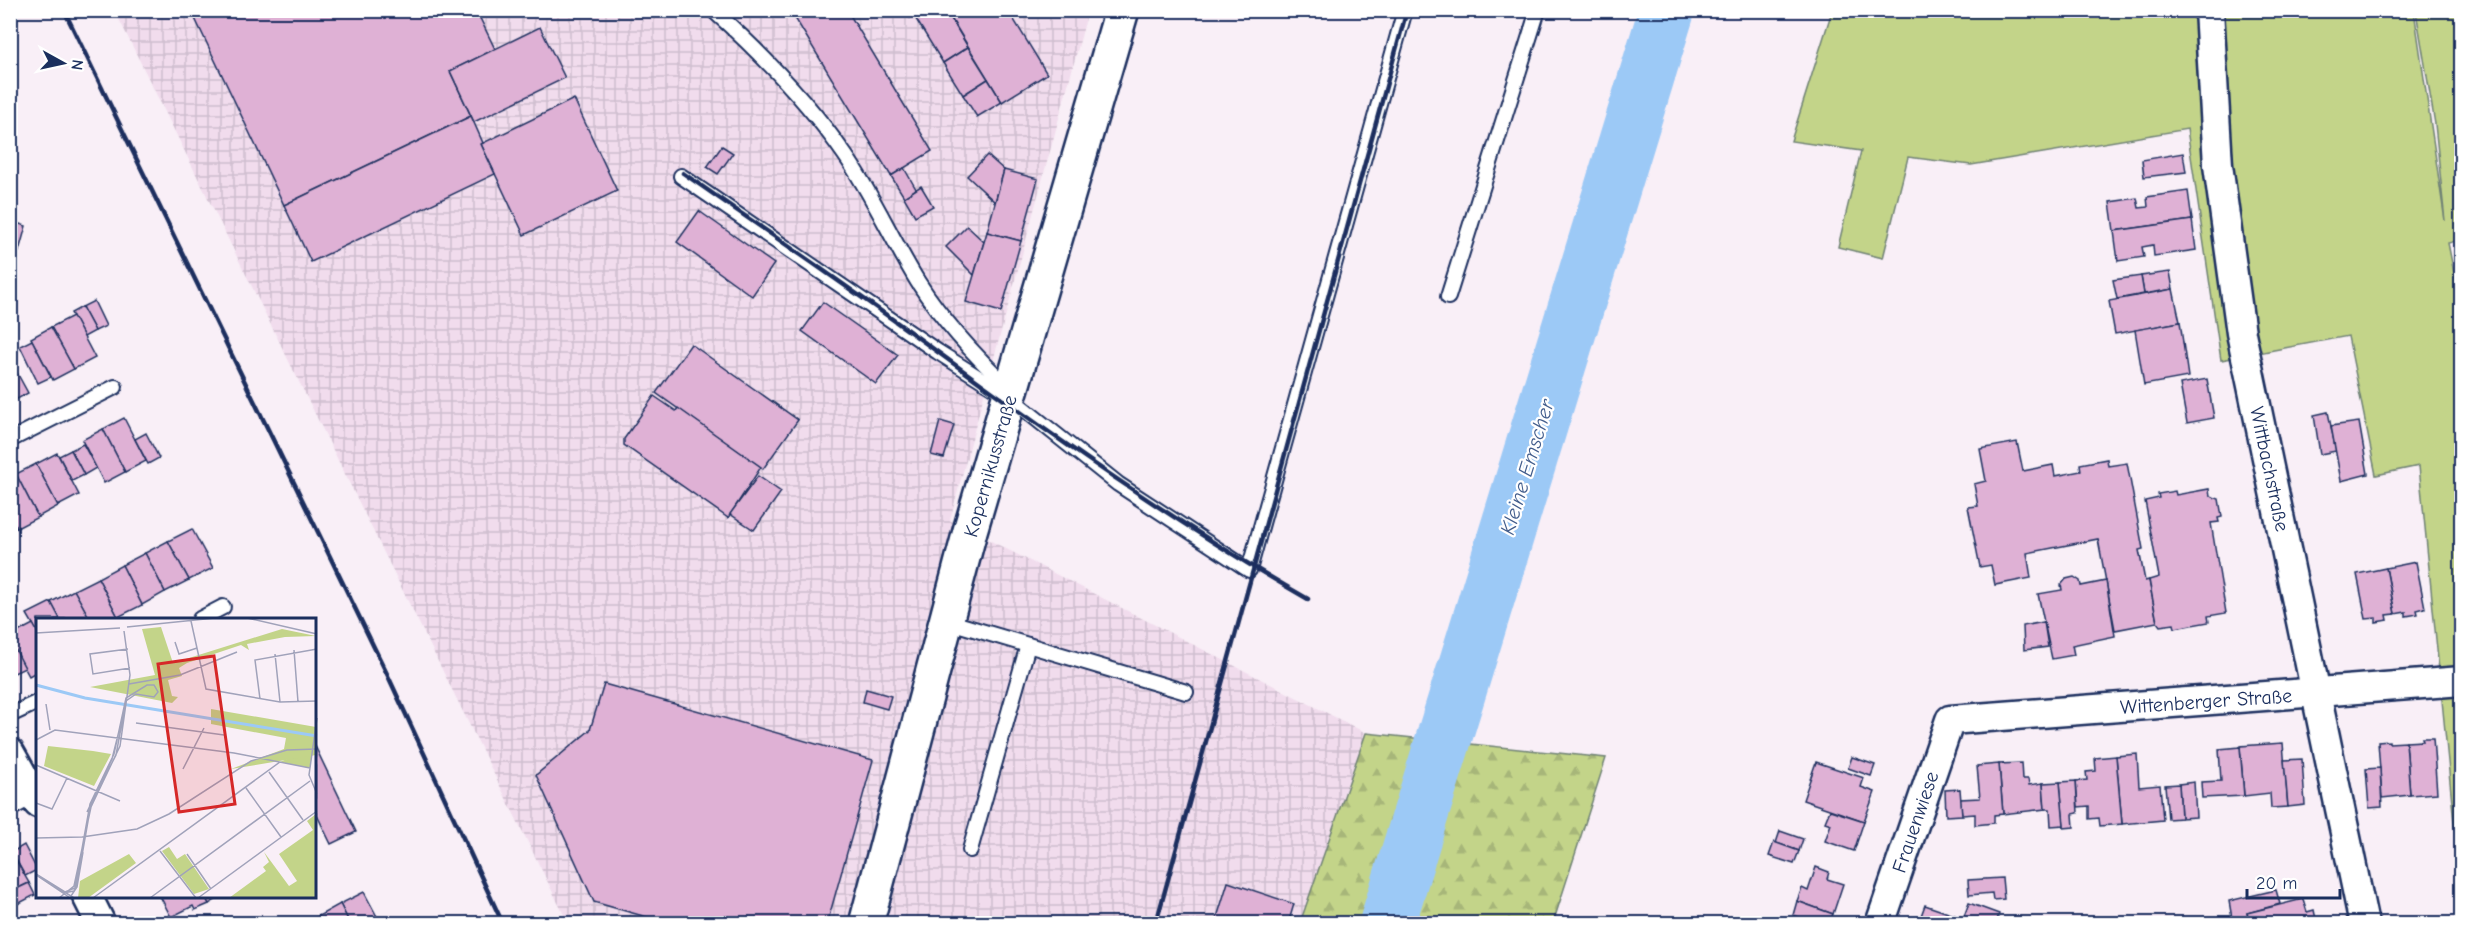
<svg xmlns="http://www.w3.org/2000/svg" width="2472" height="934" font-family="'Comic Neue',sans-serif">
<defs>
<pattern id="industrial-grid" width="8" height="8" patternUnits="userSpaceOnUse" patternTransform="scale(1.5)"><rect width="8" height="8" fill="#f1dced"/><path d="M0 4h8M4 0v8" fill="none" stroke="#cebdce"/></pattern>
<pattern id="forest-firs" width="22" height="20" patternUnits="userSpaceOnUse" patternTransform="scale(1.5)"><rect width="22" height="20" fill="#c3d489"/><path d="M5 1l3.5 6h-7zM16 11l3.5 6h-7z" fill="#a7b679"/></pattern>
</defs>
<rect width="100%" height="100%" fill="#f9eff7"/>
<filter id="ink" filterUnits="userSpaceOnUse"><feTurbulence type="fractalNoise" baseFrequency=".0167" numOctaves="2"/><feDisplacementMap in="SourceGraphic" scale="12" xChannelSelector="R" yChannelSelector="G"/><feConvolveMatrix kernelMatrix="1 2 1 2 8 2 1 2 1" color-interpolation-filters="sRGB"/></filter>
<g filter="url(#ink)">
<path fill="url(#industrial-grid)" d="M115,11H1088L950,520L1366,733L1300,923H568Z"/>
<path fill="#c3d489" stroke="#6f8274" stroke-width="1.5" d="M1832,11H2414L2445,221L2435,124L2416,11H2461V240L2448,243L2462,313L2461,860L2456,843L2419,466L2376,475L2348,336L2221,360L2187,129L1971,165L1908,157L1883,258L1838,247L1861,151L1791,141Z"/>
<path fill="url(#forest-firs)" stroke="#6f8274" stroke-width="1.5" d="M1366,733L1606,758L1553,923H1300Z"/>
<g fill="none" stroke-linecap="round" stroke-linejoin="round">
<path stroke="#9cc9f6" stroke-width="56" d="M1387,924L1667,10"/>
</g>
<g fill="#dfb1d5" stroke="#1b2f5e" stroke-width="1.5">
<path d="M191,10H476L495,49L450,71L471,116L284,205Z"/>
<path d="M807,10H847L932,151L891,176L795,18Z"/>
<path d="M906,10H923L910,18Z"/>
<path d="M923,10H946L968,47L943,63L914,16Z"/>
<path d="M946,10H1008L1047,74L1002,102Z"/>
<path d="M540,27L565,78L474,122L450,71Z"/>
<path d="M968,47L988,79L963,95L943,63Z"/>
<path d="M988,79L1002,102L977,117L963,95Z"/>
<path d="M574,99L617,191L524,235L481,144Z"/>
<path d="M471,116L483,143L481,144L495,174L311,262L284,205Z"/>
<path d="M722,146L733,153L718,174L707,167Z"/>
<path d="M2183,153L2186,172L2144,177L2142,160Z"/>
<path d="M987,155L1004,170L995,202L967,176Z"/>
<path d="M904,168L916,189L904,197L891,176Z"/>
<path d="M1004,170L1038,179L1021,241L987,232Z"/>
<path d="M921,186L933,206L915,216L904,197Z"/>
<path d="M2188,191L2192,220L2114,231L2110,202L2137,198L2139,208L2148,207L2147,197Z"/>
<path d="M699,211L774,264L752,296L677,242Z"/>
<path d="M2192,220L2196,250L2154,256L2153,245L2142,247L2144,257L2118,261L2114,231Z"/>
<path d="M10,221L26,226L19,251L10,248Z"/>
<path d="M967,226L984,242L974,275L946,247Z"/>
<path d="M987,232L1021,241L1001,312L966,302Z"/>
<path d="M10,248L19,251L11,275H10Z"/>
<path d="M2170,272L2173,289L2144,294L2141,276Z"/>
<path d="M2141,276L2144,294L2117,299L2113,280Z"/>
<path d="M2173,289L2180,322L2115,334L2109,301Z"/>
<path d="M94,301L106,326L95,331L82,307Z"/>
<path d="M823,302L898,355L876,384L802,331Z"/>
<path d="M82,307L95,331L84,337L71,313Z"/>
<path d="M73,316L95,358L74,369L51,327Z"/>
<path d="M2180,322L2188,377L2144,385L2135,330Z"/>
<path d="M51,327L74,369L53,380L31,338Z"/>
<path d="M32,340L51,377L38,383L20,346Z"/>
<path d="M691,344L798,420L763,469L656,393Z"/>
<path d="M10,360L28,393L10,403Z"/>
<path d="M2207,379L2214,418L2187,423L2180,384Z"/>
<path d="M654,396L676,411L678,408L761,467L728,518L624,445V439Z"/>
<path d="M2328,412L2336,451L2320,454L2314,415Z"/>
<path d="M124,418L146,461L125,472L103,429Z"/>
<path d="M940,421L954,425L944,458L931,455Z"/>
<path d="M2359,422L2368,474L2341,481L2331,426Z"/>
<path d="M103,429L125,472L104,483L82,440Z"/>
<path d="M146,433L159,458L148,464L135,439Z"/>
<path d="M2017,442L2023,471L2053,465L2055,476L2081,471L2080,464L2107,459L2108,466L2127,463L2143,549L2139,550L2145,581L2149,580L2157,622L2115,630L2098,539L2027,553L2031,578L1995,585L1991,565L1980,567L1968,507L1978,506L1974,484L1986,481L1980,449Z"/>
<path d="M83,444L96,468L84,475L71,450Z"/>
<path d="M71,450L84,475L72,481L59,456Z"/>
<path d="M57,453L79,495L58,506L36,464Z"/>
<path d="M36,464L58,506L38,517L16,474Z"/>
<path d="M16,474L38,517L17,528L10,515V477Z"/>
<path d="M758,476L781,492L754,530L730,514Z"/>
<path d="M2209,489L2210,496L2219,499L2222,517L2218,518L2219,522L2211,523L2226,613L2208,616L2209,622L2175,628L2174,624L2160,626L2157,622L2149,580L2159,577L2145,501L2159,498L2158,494L2175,491L2176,495Z"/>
<path d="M10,515L17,528L10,531Z"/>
<path d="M192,529L213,568L189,580L168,541Z"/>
<path d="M168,541L189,580L165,592L145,553Z"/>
<path d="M145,553L165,592L142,605L122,565Z"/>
<path d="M2416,562L2425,608L2417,610L2418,614L2406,616V612L2395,614L2386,568Z"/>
<path d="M122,565L142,605L118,617L98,578Z"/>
<path d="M2386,568L2395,614L2387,615L2388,620L2376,622V618L2366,619L2357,574Z"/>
<path d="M2074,577L2080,581L2081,586L2106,581L2115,636L2072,645L2074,655L2052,659L2038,594L2062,590L2061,585L2066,579Z"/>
<path d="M98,578L118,617L114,619H90L74,590Z"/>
<path d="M74,590L90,619H60L51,602Z"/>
<path d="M51,602L60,619H38V633L27,614Z"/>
<path d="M2044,622L2048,647L2024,650L2023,626Z"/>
<path d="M33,624L38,633V671L29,676L10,641V636Z"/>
<path d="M12,643L25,668L12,674L10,670Z"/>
<path d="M604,684L873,760L827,924H725L709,919L707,924H671L594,902L536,775L590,730Z"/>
<path d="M866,689L891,696L887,709L863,702Z"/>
<path d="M2422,738H2433L2437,793L2410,795L2406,742L2423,741Z"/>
<path d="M2389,741V743L2406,742L2410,795L2382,798L2378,742Z"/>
<path d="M2283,743L2288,807L2271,808L2270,793L2244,796L2240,746Z"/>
<path d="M315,746L356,832L331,844L315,811Z"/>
<path d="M2240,747L2244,796L2202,798L2201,782L2221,781L2219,749Z"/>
<path d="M2137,754L2139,787L2160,785L2163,820L2122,824L2116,756Z"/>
<path d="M2116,756L2122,824L2100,826L2099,818L2089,819V806L2078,807L2076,781L2087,780L2086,772L2096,771L2095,758Z"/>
<path d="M1852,757L1875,765L1871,776L1848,768Z"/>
<path d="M2302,759L2305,805L2288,807L2284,760Z"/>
<path d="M1816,762L1864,778L1861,787L1875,792L1864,821L1803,800Z"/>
<path d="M2021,763L2022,779H2028L2029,785L2043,783L2045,809L2003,814L1999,764Z"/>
<path d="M1999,764L2003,814L1994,815V823L1975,825V814L1962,815L1960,799L1980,798L1977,766Z"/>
<path d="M2380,768L2382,807L2369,808L2366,769Z"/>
<path d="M2076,781L2078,813L2073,814L2074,827L2064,828L2060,782Z"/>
<path d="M2060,782L2064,825L2051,826L2050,809H2045L2043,783Z"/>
<path d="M2194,782L2196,817L2181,818L2179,784Z"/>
<path d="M2179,784L2181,818L2168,819L2165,785Z"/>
<path d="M1960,789L1962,815L1946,816L1945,790Z"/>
<path d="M1830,810L1864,821L1854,851L1825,841L1831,824L1825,822Z"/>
<path d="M1780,831L1803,839L1799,851L1776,843Z"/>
<path d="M1774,842L1799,851L1794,864L1769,856Z"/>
<path d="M24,845L37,870L25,876L12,852Z"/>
<path d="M10,850L29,883L10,892Z"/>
<path d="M1816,867L1829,872L1827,879L1843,884L1833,914L1797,901L1802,888L1808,891Z"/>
<path d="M2002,878L2004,899L1993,900L1992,893L1969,895L1968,880Z"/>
<path d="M1228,882L1294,904L1288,924H1215Z"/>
<path d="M29,883L35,895L10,908V892Z"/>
<path d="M2276,890L2280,904L2247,913L2249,921L2233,924L2229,901Z"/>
<path d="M364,892L381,924H350L340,904Z"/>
<path d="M160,896H205L209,904L195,910L193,906L171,917Z"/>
<path d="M205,896H222L209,904Z"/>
<path d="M2303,899L2307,912L2314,910L2317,924H2250L2247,913Z"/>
<path d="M1797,901L1833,914L1829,924H1797L1799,917L1793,915Z"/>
<path d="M1969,903L1999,914L1996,924H1978L1963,919Z"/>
<path d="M340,904L350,924H318L315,918Z"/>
<path d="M1925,905L1954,915L1951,924H1918Z"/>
<path d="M1954,915L1963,919L1978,924H1951Z"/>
</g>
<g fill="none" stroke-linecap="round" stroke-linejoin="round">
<g stroke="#1b2f5e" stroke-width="18">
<g id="service">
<path d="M713,10C762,54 808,101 845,155C873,195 892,240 918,282C943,321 976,357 1010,389"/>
<path d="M681,176L938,352L1009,397L1118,484L1249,570L1405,10"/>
<path d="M1448,297L1538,10"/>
<path d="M10,440L115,387"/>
<path d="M200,619L223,607"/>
<path d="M947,621L1186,692"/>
<path d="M10,715L38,702"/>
<path d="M10,809L34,796"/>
<path d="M970,850L1028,645"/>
</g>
</g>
<g stroke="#1b2f5e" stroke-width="33">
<g id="minor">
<path d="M2209,10L2218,165L2241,333L2364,924"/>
<path d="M10,753L38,803"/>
<path d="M87,896L101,924"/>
<path d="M1880,924L1950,720L2462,681"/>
</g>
</g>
<g stroke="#1b2f5e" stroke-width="38">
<path id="tertiary" d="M866,924L970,531L1122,10"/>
</g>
<use href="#service" stroke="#fff" stroke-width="14"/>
<use href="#minor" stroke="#fff" stroke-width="28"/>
<use href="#tertiary" stroke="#fff" stroke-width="33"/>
<g stroke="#1b2f5e" stroke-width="4.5">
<path d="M64,10L389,678L503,924"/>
<path d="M683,173C769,233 855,291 939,353C1058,440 1180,526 1308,599"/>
<path d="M1158,916L1407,10"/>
</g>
</g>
</g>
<g text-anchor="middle" stroke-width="4.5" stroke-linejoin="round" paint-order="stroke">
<g font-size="20" fill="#1b2f5e" stroke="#fff">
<text transform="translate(990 466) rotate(-74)" y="7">Kopernikusstraße</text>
<text transform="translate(2270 469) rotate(78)" y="7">Wittbachstraße</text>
<text transform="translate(2206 701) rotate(-4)" y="7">Wittenberger Straße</text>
<text transform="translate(1915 822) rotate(-71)" y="7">Frauenwiese</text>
</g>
<g font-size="21" font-style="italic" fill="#425d8c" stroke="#fff">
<text transform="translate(1527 467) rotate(-73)" y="7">Kleine Emscher</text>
</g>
</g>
<g transform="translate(36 618)">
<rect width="280" height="280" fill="#f9eff7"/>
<path d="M125,9L137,45L246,11L280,18L249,19L211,26L213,32L205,27L151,45L143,50L146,58L132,62L136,78L142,79L136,85L54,69L119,57L106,11ZM12,128L57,133L75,136L58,168L8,148ZM276,136L274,150L244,144L260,137ZM280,196V280H193L230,253L227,249L233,244L228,234L253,268L261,263L243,236L277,212L271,203ZM133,229L141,241L149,236L173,271L158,276L126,233ZM93,236L100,245L52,280H42L44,263Z" fill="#c3d489"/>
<path d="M175,91L280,109V137L195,151L248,131L250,120L175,106Z" fill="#c3d489"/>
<path fill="none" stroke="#9cc9f6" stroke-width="3" d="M0,67L49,80L281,118"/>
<path fill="none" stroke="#a0a2ba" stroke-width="1.5" d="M211,0L281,16M155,3L170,71L244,84L281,83M91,9L179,0M0,15L84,10M139,24L143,36L161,30M92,31L54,36L57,56L94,50M258,32L262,84M239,36L244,84M93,66L144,57L201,34M224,81L219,42L281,31M10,86L14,112M281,100L273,157L281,176M100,105L188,117M0,122L19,112L198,135L274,150M0,147L84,183M147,151L168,110M233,154L267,202M210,170L245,219M0,185L16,191L31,160M51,194L76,141L87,97M0,220L46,219L101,211L133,196L215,143L251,132L281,131M124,233L160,280M151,236L175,271M0,256L38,280M0,256L29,274L39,270L54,186L78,136L90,80L111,67H118L122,74L118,79L100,76L90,83L80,137L55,186L41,266L38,273L27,275L0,257M5,259L34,280M35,278L41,269L47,234M23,280L38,268L55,189L84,128L94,57L88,13M57,280L244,144M114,280L274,163M162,280L281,193"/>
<path fill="#d62828" fill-opacity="0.15" stroke="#d62828" stroke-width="3" d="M178,38L199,186L143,194L122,46Z"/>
<rect width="280" height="280" fill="none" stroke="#1b2f5e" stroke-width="3"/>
</g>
<rect width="2472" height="934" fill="none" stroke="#fff" stroke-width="36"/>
<rect x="18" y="18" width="2436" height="898" fill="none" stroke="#1b2f5e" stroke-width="2" filter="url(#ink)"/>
<g transform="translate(63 63) rotate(98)" stroke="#ffffff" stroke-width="4.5" paint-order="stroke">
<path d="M0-4.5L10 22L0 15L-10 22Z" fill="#1b2f5e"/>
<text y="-9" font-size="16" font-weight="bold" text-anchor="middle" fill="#1b2f5e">N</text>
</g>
<path d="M2247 889v9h93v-9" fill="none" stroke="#1b2f5e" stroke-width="3"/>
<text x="2256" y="889" font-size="18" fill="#1b2f5e" stroke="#ffffff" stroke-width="4.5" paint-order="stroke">20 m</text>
</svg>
